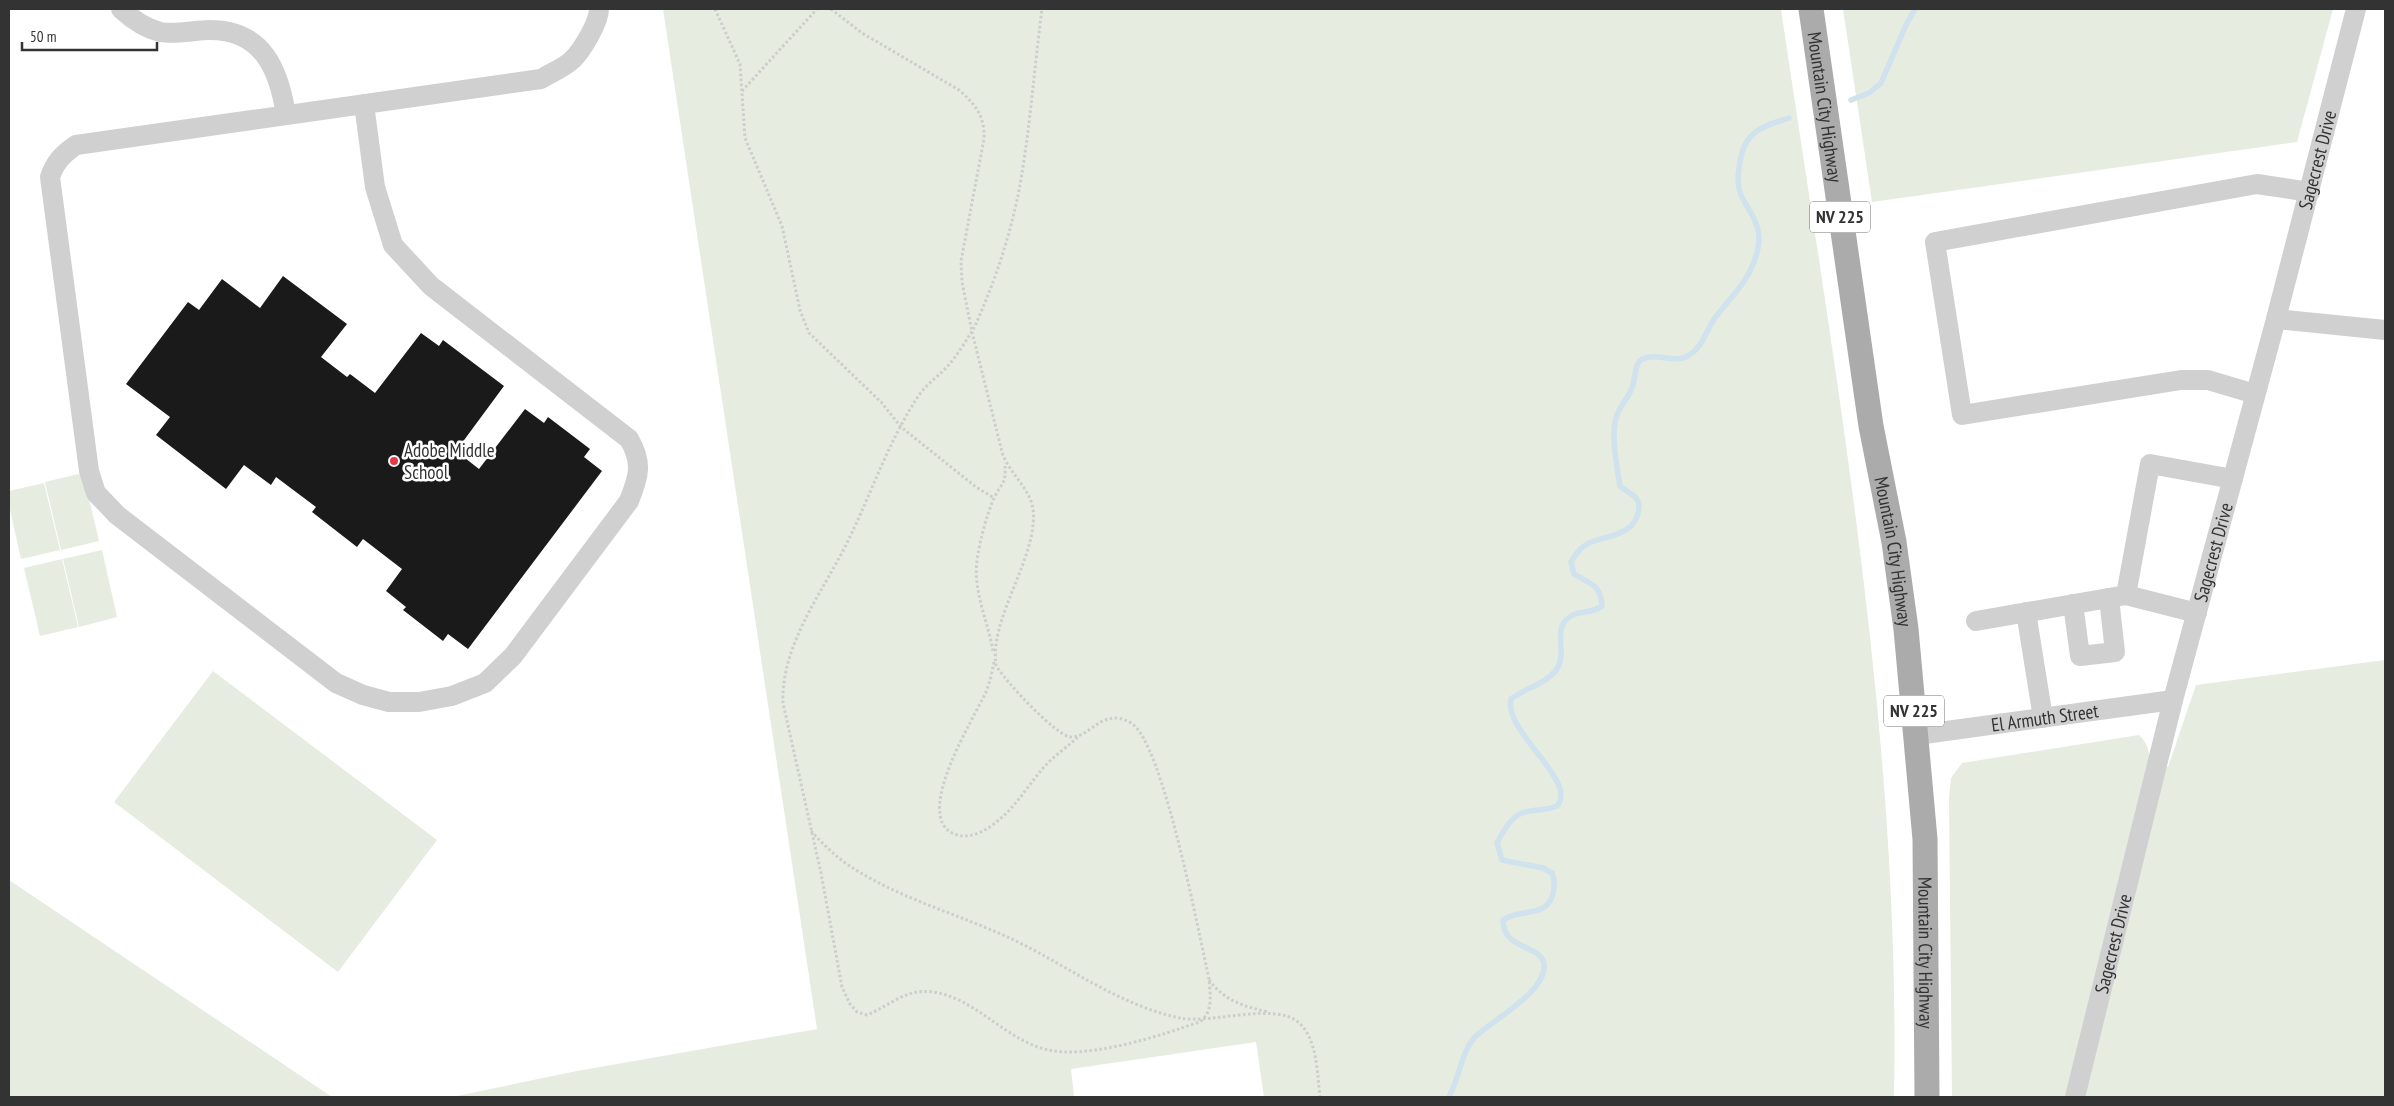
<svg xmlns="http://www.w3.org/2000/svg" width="2394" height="1106" font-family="'PT Sans Narrow',sans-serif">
<rect width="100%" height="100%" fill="#fff"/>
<g fill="#e6ecdf">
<path d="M663,9H1781C1834,369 1901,732 1894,1097H1264L1256,1042L1071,1069L1074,1097H452L577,1071L817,1029Z"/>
<path d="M1843,9H2333L2297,142L1872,202Z"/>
<path d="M83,473L99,541L61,550L45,482Z"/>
<path d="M44,483L60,550L21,559L9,505V491Z"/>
<path d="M102,550L117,617L79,627L63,559Z"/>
<path d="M62,559L78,627L40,636L24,568Z"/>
<path d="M2385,660V1097H1952L1949,798L1951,778L1962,763L2139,735C2150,746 2150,754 2148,769L2168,767L2196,685Z"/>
<path d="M213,671L437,840L338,972L114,802Z"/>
<path d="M9,880L332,1097H9Z"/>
</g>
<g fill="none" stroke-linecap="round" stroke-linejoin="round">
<g stroke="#cfe2ee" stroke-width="5.5">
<path d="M1851,100L1869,93L1881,83L1906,25L1915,9"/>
<path d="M1449,1097C1459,1079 1461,1052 1475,1037C1492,1020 1547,992 1544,964C1541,944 1503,951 1503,920C1519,908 1544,918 1552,897C1555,889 1555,881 1552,873L1543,868L1502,860L1497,843C1502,833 1511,817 1522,813C1533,809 1546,811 1557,806C1579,781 1503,732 1511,699C1525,688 1546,684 1557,669C1567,654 1554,632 1566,620C1576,609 1591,615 1602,606C1601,585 1591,584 1574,574L1571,562C1586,533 1607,543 1627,529C1636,524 1643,506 1636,498C1632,493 1625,491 1620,486C1617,467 1610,433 1617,415C1621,404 1630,396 1633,385C1635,378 1635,364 1641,360C1655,351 1675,365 1689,355C1703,347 1706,330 1715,318C1726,303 1740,290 1749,273C1758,256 1763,236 1754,219C1750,209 1743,202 1740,192C1737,183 1738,172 1740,162C1745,131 1761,127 1789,118"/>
</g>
</g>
<path fill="#1a1a1a" d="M283,276L347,324L321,357L347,377L350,374L375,393L421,333L439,346L443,340L504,386L456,451L479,469L525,409L544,423L548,417L590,449L584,457L602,471L468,649L448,634L443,641L403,610L406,607L386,591L402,569L363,539L357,547L312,512L316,507L276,477L271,485L244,465L226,489L156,435L170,417L126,384L188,302L199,310L222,279L260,308Z"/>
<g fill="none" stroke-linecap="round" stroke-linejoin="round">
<g stroke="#cdcdcd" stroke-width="3" stroke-dasharray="2.5 2.5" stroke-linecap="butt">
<path d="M715,9L740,64L745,138L782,226L800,310L809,333L881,402L901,427L976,487L994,498"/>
<path d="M831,9L862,33L959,90C975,104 985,116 984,139L961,261L962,282L972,332L1002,452C1008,472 1030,488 1033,509C1039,556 989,617 996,665C1002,678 1057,737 1071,737C1090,738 1103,706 1131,723C1163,742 1199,935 1209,979C1210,991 1213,1010 1203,1019C1199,1024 1188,1025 1182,1028C1145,1040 1087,1058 1048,1050C1005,1040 976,998 933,992C905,988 890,1006 867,1015L857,1012L850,1004L842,987L821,873L783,703C781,645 822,593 847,543C871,494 889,440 919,395C926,385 937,377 946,368C957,356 966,341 974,328C994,284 1010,237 1019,190C1030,131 1034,69 1042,9"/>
<path d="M742,91L817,9"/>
<path d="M993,651C988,621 973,592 977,561C979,543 987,514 994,498C1003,480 1006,486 1005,463"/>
<path d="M994,662C992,672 990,682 986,692C974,718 914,813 952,833C964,839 977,835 988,828C1012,813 1026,788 1044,767C1054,756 1067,747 1078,737"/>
<path d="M811,831C821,842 832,853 844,862C895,898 960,914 1016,941C1069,967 1121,1006 1180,1018C1213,1024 1274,1002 1298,1022C1318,1039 1317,1074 1320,1097"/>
<path d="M1209,980C1225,1001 1243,1006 1268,1012"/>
</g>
<g stroke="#d0d0d0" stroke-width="20">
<path d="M121,9C132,19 144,28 160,32C177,35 194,30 210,30C263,30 279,70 286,115"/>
<path d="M364,104L375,187L393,245L431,286L629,439C643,463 639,476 629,501L513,656L485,683L452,696L419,702H389L363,695L336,683L117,515L96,493L89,471L50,177C55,162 63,154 76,145L541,79C550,73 564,68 572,60C582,51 599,22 599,9"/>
<path d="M2276,319L2385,330"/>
<path d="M2255,394L2208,380H2181L1962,415L1935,242L2257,184L2310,192"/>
<path d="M2073,604L2080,656L2115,652L2109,598"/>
<path d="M2026,612L2043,718"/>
<path d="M2197,613L2126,595L2150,464L2233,479"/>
<path d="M1976,621L2126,595"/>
<path id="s1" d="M1917,735L2173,700"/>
<path id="s2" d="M2075,1097L2173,700L2276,319L2356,9"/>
</g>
<path stroke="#ababab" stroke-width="25" id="s3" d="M1811,9L1871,426L1894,542L1906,629L1925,839L1927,1097"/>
</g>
<circle fill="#e63946" stroke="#fff" stroke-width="2" cx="394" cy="461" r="5"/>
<g text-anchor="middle" stroke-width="5" stroke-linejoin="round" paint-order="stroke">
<g fill="#fff" stroke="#707070" stroke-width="1">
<rect x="1810" y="201.5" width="60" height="31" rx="4"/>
<rect x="1884" y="695.5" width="60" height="31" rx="4"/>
</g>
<g font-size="18" font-weight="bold" fill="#333">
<text x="1840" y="223">NV 225</text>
<text x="1914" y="717">NV 225</text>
</g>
<g font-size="19" fill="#333" stroke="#fff">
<text dy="7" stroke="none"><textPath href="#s3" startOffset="99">Mountain City Highway</textPath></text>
<text dy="7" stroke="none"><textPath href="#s2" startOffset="968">Sagecrest Drive</textPath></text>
<text dy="7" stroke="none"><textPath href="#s3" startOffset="549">Mountain City Highway</textPath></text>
<text dy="7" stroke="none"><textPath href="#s2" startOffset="562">Sagecrest Drive</textPath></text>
<text dy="7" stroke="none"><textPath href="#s1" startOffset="129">El Armuth Street</textPath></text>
<text dy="7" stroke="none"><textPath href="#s2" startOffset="158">Sagecrest Drive</textPath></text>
<text dy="7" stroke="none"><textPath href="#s3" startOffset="952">Mountain City Highway</textPath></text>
</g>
<g font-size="19" fill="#333" stroke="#fff" text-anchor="start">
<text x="404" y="457">Adobe Middle<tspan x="404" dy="22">School</tspan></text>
</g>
</g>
<rect width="2394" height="1106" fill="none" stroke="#333333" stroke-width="20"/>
<path d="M22 42v8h135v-8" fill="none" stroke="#333333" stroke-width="2.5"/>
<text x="30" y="42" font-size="15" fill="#333333" stroke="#ffffff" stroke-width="4" paint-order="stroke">50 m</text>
</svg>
